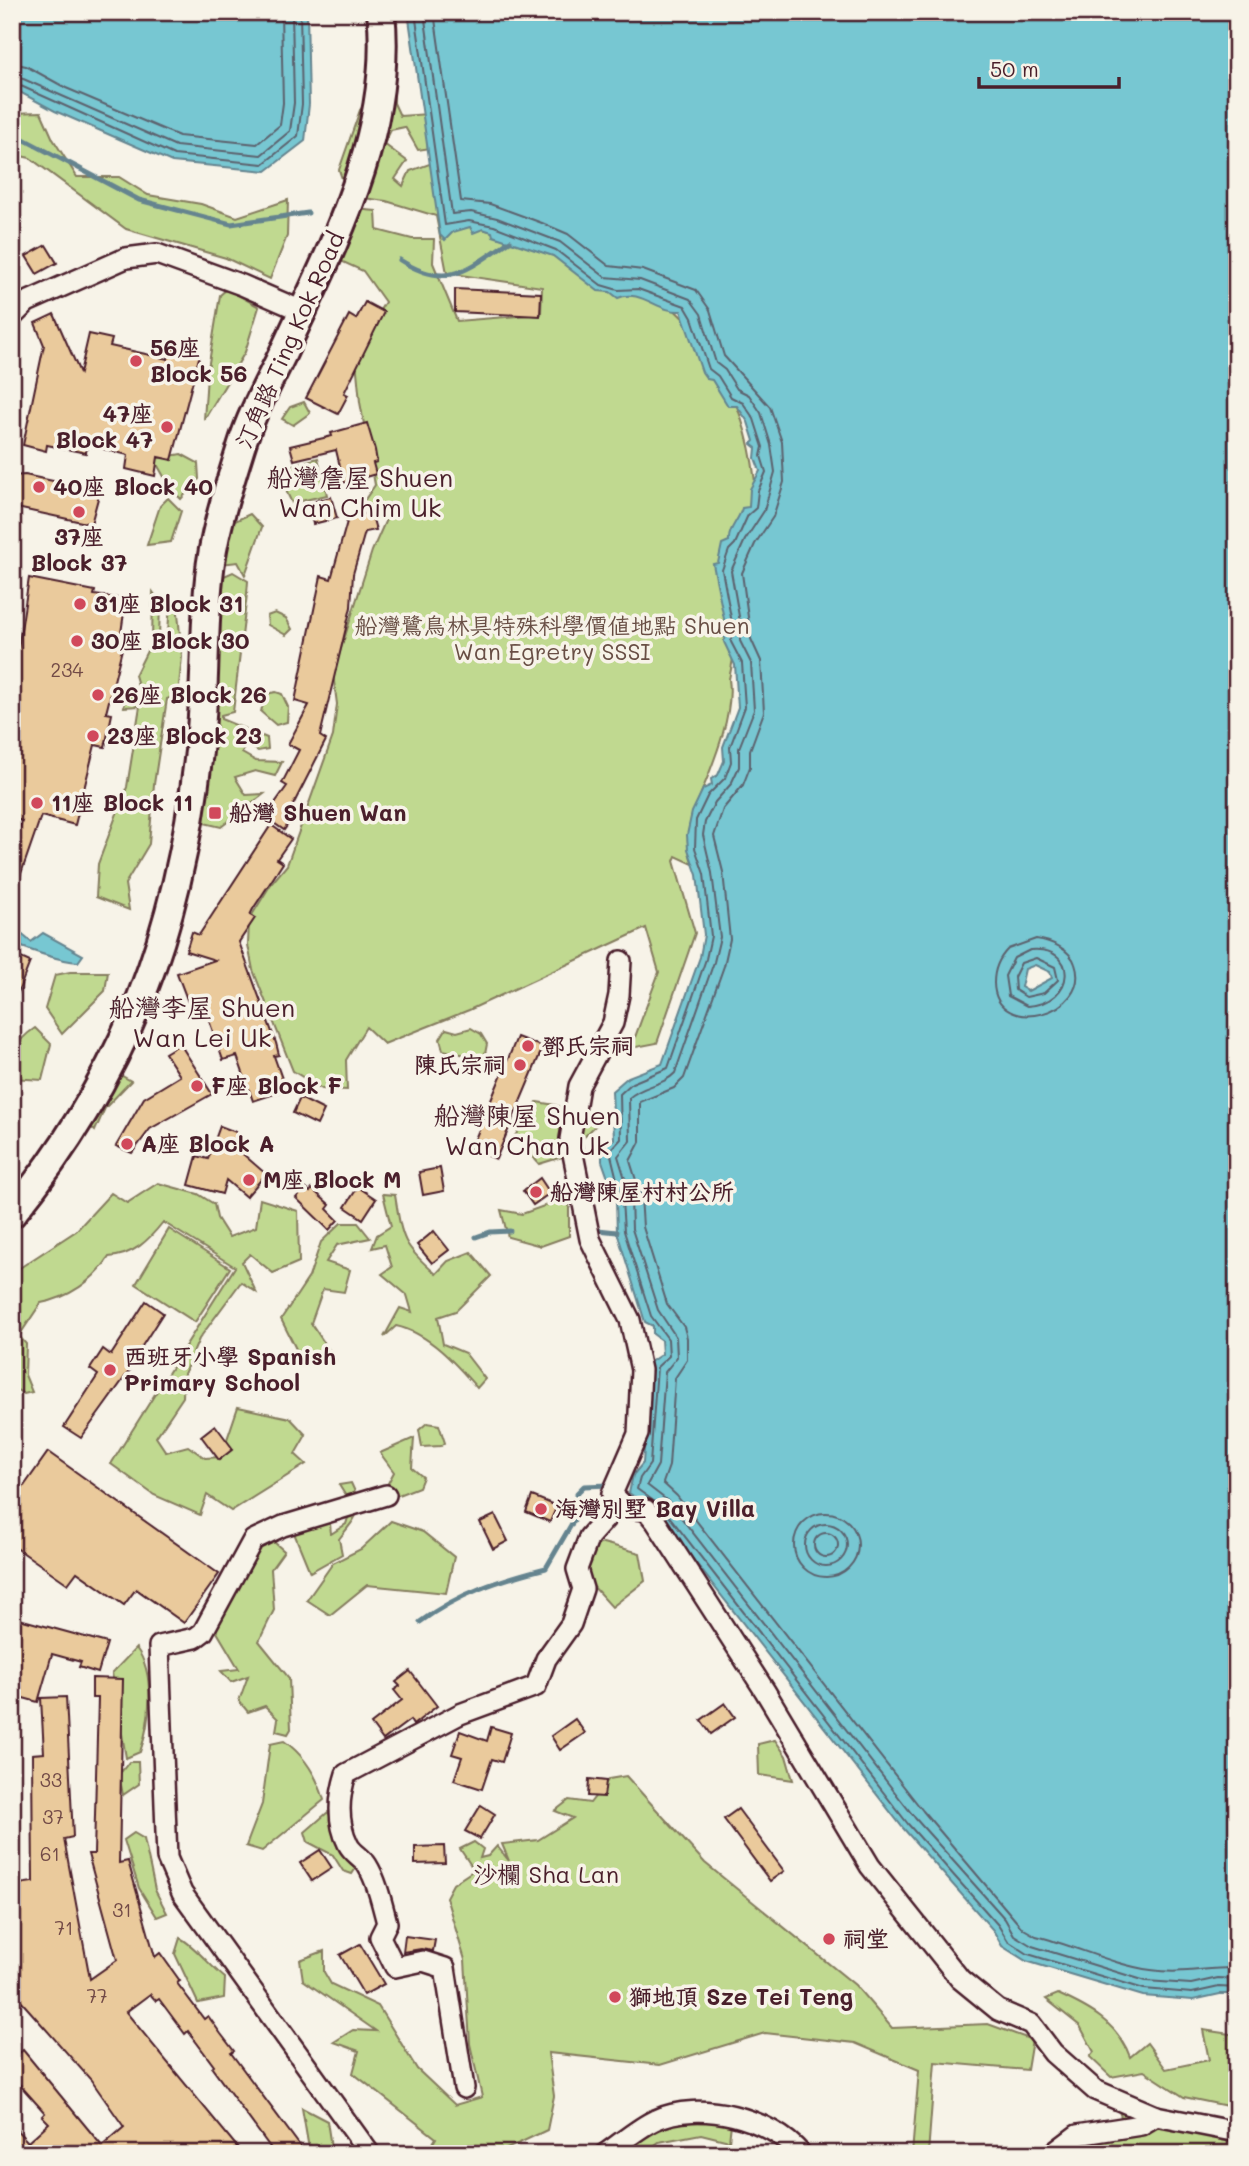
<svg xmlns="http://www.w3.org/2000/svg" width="1249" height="2166" font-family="Mali,'LXGW WenKai TC',sans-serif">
<rect width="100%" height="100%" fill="#f7f3e8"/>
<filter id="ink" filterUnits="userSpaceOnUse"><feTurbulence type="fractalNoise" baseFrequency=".0143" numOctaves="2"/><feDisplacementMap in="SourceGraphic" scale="14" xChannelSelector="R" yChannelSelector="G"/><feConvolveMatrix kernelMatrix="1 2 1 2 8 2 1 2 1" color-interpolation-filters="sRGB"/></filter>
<g filter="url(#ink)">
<g fill="#c0d990" stroke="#857c5e" stroke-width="2">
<path d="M393,71L394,103L400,116L428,114L437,147L418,150L405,127L391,130L384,144L407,161L395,179L403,186L410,171L432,163L438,217C504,236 573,250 635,282C710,321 751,414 756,495C757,514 751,535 748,553C743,595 738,638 729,679C734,713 715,759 702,791C692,817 681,836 693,864L676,856L674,861L695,933L657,1043L631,1048L659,972L646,928L469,1010L384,1044L366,1027L346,1060L347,1090L322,1089L293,1071L253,970L248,945L249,920L271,884L287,865L333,736L337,704L333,674L372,551L392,506L361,505L375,485L360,402L355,350L385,302L363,271L332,257L343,208L376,211L377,230L412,239H434L433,263L457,321L541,314L542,287L447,273L436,216L386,201L348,196L339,170L360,110Z"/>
<path d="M41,112L53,139L77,177H119L148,195L201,204L237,217L288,200L287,236L270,279L226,258L126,229L30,158L12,154V113Z"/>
<path d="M227,289L259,307L245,352L204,420L207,375L220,295Z"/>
<path d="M304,402L310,413L293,425L282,419L290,407Z"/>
<path d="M181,454L198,463L199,479L181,499L171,489L154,459Z"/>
<path d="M318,458L327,495L292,503L276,470Z"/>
<path d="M168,498L181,511L171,542L147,545L160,506Z"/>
<path d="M250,514L262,527L245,575L238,562L211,565L224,526Z"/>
<path d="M233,572L248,581L247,594L233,712L221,715V719L267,738L268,749L258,751L245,743L242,753L256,761L282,762L275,776L255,771L235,777L246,795L264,794L221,827L204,823L202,787L215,580Z"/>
<path d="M153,592L160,602L159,640L167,647L170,603L177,602L182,657L178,695L167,699L154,784L149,844L125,884L129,910L96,897L98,864L127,787L140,706L124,707L127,691L139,689L135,675L152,641Z"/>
<path d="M275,613L286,618L292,629L286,635L268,625L267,616Z"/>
<path d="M276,692L282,694L288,707L287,722L276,725L261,712L265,694Z"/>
<path d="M70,972H108L105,991L62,1034L45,1009L55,975Z"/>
<path d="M35,1028L51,1044L42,1080L12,1078C12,1053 14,1042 35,1028Z"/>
<path d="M471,1028L481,1034L487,1044L484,1059L443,1050L440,1039L446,1029L457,1032Z"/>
<path d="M117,1073L131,1081L105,1108L95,1131L79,1115Z"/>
<path d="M537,1102L555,1105L597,1124L565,1156L539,1164L515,1136Z"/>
<path d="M158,1183L198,1194L214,1204L217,1218L229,1237L256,1227L260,1199L298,1211L299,1262L273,1273L250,1254L242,1262L256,1292L241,1282L199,1339L184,1374L183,1397L156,1437L166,1452L188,1446L205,1458L221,1457L238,1407L290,1418L306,1435L295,1454L306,1464L231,1511L207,1495L200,1515L154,1495L111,1464L235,1267L163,1222C148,1241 134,1255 109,1257C94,1281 68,1298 41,1303L19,1336L26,1344L25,1375L32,1392L24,1394L12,1387V1273L76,1231L111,1193L127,1203Z"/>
<path d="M383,1194L395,1195C402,1239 402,1245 436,1274L448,1261L471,1252L491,1276L456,1311L438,1317L443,1344L465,1353L485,1379L477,1388C456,1364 429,1333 396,1326L384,1337L400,1308L412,1312L407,1295L382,1274L392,1267L385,1245L372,1248L377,1235L391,1226Z"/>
<path d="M569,1197V1236L541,1246L508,1237L501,1210L522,1214Z"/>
<path d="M341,1223H358L370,1238L337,1245L326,1262L350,1270L344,1292L323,1289L311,1323L335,1359L297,1351L281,1319L309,1277L321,1242Z"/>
<path d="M169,1229L230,1268L195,1322L136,1284Z"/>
<path d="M427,1423L439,1425L445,1443L441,1446L422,1447L419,1430Z"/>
<path d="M414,1438L412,1468L423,1477L419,1487L393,1497L387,1485L394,1472L380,1453Z"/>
<path d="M351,1483C365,1511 357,1516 339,1539L342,1554L310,1572L294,1533L329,1513L331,1534L346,1524L352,1506L339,1485Z"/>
<path d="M391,1521L423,1532L454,1557L446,1593L367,1585L330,1615L307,1600L333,1563L361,1549Z"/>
<path d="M274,1542L284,1551L271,1569L274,1610L259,1641L289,1678L291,1729L288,1734L276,1731L278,1719L265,1706L248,1712L239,1701L248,1676L231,1682L221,1671L239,1669L208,1617L250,1545Z"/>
<path d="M603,1543L640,1553L645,1581L612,1607L591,1584L575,1553Z"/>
<path d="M136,1648C156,1673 150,1724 140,1752L126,1758L112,1673Z"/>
<path d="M775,1740L786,1756L793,1780L759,1775L758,1744Z"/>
<path d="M284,1741C304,1755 317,1776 324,1800L262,1851L246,1846L262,1804L270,1744Z"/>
<path d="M129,1762H138L139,1784L123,1795L119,1775Z"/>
<path d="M626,1776L705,1863L855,1985L892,2028L988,2024L1032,2040L1027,2070L935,2062L928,2154H912L919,2070L855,2043L765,2033L660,2065L548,2053L554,2096L547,2130L496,2154H426L436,2138L353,2073L359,2051L334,2042L353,2030L376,2031L303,1980L300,1960L324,1951V1972L331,1984L378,2006L417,2069L455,2105L482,2097L470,2044L465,1960L446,1897L453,1884L474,1870L460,1849L474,1842L483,1849L480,1858L488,1856L497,1846L509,1861L502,1844L538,1840L573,1818L555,1811L569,1800L590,1803L609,1779Z"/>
<path d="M328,1812L358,1865L352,1874L343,1871L333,1855L308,1842L305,1832Z"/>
<path d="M134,1833L144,1839L155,1890L167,1913L157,1917L139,1888L124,1840Z"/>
<path d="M180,1938C193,1944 211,1967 225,1978L224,1998L198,2003L175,1954Z"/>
<path d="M1058,1994C1089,2008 1118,2023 1130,2057L1147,2043L1166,2069L1209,2060L1203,2030L1237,2035V2108L1184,2097L1144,2071L1111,2077L1090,2057L1094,2052L1080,2026L1046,1999Z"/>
<path d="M1116,2104L1237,2127V2154H1146L1092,2145L1127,2132Z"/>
<path d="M302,2108L327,2121L331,2147L346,2154H317L308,2143Z"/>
<path d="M673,2110L731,2124L729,2141L701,2134L659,2142L643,2154H618Z"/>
</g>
<g fill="#77c7d2" stroke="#65848f" stroke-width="2" fill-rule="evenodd">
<path d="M12,12H307L309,104L305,141L266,171L172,162L55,111L12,88Z"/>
<path d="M408,12H1237V1994H1220L1193,2000L1143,1996L1026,1961L1002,1946L993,1930L903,1828L656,1512L629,1493L633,1475L643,1463L650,1362L662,1354L661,1340L653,1334V1326L645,1322L617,1232L616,1201L602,1161V1145L614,1139L612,1091L628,1077L662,1064L700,957L704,935L697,875L688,849L687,835L692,812L703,789L712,785L711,779L718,775L724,761L723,747L738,707L735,665L724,642L725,624L713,564L718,563L722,544L729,541C728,529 739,520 742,508L749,507L750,489L760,471L755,458L756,448L751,444L754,441L748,422L737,406H728L712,380L707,379L702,372L681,311C659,313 640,288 618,298L610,292L598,291L553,256L493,236L492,232L483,229L473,233L470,227L453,232L445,240L440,235ZM1035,965L1050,972L1052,978L1028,991L1021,987L1025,969Z"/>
<path d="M12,926L31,942L43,933L83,955L78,962C56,960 34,952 12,943Z"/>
</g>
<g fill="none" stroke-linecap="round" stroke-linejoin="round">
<g stroke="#5c626e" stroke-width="2">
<path d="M415,12L445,225L469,221L494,226L556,250L601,285L618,290L638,289L685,306L692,318L709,369L718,376L731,397L743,403L754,419L763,447L761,456L766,472L758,491L756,508L748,515L735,544L729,550L722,570L732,623L731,642L742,663L745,707L730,747L731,762L725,778L708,795L696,820L695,848L704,874L711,936L706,959L668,1068L632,1083L620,1094L621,1139L610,1151L622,1200L624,1231L651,1316L668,1339L669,1356L657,1367L650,1464L640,1478L637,1489L662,1507L908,1824L998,1925L1008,1941L1028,1954L1144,1989L1192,1993L1219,1987L1237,1988"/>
<path d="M424,12L452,214L471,212L497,218L560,242L605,277L640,280L690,299L701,314L716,363L725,370L737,389L749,395L761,413L771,445L775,472L764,511L745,540L731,571L740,622V641L751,663L754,710L739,748V767L731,784L715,802L705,822L703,835L712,873L720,937L714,962L675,1073C663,1086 642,1085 629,1098L630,1141L618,1156L631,1198L632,1229L658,1310L676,1337L677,1357L665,1372L658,1465L647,1485L669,1502L915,1818L1005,1919L1014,1935L1032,1946L1146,1981L1191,1984L1218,1978L1237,1979"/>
<path d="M434,12L461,201L490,204L542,223L568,234L609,266L643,270L696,290L710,310L724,356L770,407L782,442L784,482L773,517L755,544L742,573L751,639L761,661L764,712L750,750V767L743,785L723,809L714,836L723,872L730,939L724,966L684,1078L674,1088L640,1102V1142L630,1161L641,1196L643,1227L667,1304L684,1327L687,1338V1360L675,1378L669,1466L663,1483L677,1496L923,1811L1022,1928L1036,1936C1073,1945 1116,1966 1151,1970C1183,1975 1206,1967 1237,1968"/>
<path d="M12,63L26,66L66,88L179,136L257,144L280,125L283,103L281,12"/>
<path d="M12,74L176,146L261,155L290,131L294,103L292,12"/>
<path d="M12,82L174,155L263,164L298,136L302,104L300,12"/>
<path d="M1036,939C1051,941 1070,949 1075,964C1093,1014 995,1040 994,983C994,970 999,958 1008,949Z"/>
<path d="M1030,950C1079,945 1077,1003 1027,1006L1008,996L1005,976L1014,958Z"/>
<path d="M1036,958L1055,967L1058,980L1044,993L1026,997L1015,990L1014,977L1021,963Z"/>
<circle cx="826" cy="1545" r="32"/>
<circle cx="826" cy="1545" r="21"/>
<circle cx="826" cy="1545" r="12"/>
</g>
<g stroke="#65848f" stroke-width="5">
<path d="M12,133L139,200L231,224L308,213"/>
<path d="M400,260C448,291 468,269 510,241"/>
<path d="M598,1230L617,1232"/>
<path d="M476,1237L490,1232L510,1231"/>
<path d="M420,1622C459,1593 499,1580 546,1568L578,1513L577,1493L584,1486L610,1485"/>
</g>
</g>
<g fill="#eaca9c" stroke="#4a1f2b" stroke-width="2">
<path d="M46,245L57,263L37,274L26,256Z"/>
<path d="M455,289L541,293L540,316L455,312Z"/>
<path d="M365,302L384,312L344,393L348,395L338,414L306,398L349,315L356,319Z"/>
<path d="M54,314L80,373L89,334L112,339L110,346L168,359L171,348L200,354L172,460L158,457L155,476L126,469L128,455L87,445L86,453L47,445L46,451L23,445L44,345L35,323Z"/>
<path d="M367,423L375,450L377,462L373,463L376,474L344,483L336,450L294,460L290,446L332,436L331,433Z"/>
<path d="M25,475L100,491L91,524L12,507V476Z"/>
<path d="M331,497L337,518L313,524L308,503Z"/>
<path d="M371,512L376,530L365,532L353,574L351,607L320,736L326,740L291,809L296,813L284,830L265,817L287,786L282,783L299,750L288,744L309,705L295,701L321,576L331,579L348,518Z"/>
<path d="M29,578L95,591L94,595L126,599L120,640L124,641L106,713L112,714L105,747L95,745L75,825L41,816L15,891H12V848L22,821L12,818V688Z"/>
<path d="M271,825L291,839L277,859L283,863L253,909L250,915L255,918L239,942L276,1043L279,1055L274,1056L286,1090L253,1101L237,1056L223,1060L206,1012L193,1015L177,973L215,960L186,951L192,932L199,935Z"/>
<path d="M12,954L30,962L13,1005H12Z"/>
<path d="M517,1037L543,1047L496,1159L471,1149Z"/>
<path d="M180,1044L212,1094L150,1129L132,1153L116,1146L144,1098L180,1076L165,1053Z"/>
<path d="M300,1098L324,1110L317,1125L293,1113Z"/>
<path d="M220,1126L236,1132L241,1139L237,1149L266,1174L246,1197L226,1180L222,1194L189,1185L197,1156L208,1159Z"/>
<path d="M440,1168L444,1191L423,1195L419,1172Z"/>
<path d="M540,1178L550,1193L533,1205L523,1191Z"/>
<path d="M358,1187L376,1199L363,1219L345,1207Z"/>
<path d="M305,1188L310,1192L312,1189L330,1205L327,1209L338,1220L329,1230L296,1198Z"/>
<path d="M434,1231L449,1250L432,1263L417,1245Z"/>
<path d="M146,1301L163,1313L128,1368L130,1370L81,1438L64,1427L98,1375L90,1369L103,1349L111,1355Z"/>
<path d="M215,1425L233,1449L219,1460L201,1436Z"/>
<path d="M48,1452L219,1574L184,1623L136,1589L124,1605L77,1572L68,1584L12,1545V1503Z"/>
<path d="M532,1496L557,1506L550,1522L526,1512Z"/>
<path d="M495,1515L508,1541L493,1549L480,1522Z"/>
<path d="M12,1617L107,1643L98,1673L79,1667L81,1662L52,1654L38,1702L12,1695Z"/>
<path d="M410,1671L437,1706L413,1725L410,1720L383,1740L371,1724L402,1700L394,1690L400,1686L396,1682Z"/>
<path d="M92,1678L123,1679L119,1863L128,1861L155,1957L160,1953L180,1981L177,1983L204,2019L208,2016L221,2034L234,2051L231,2053L306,2154H275L212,2068L214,2066L188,2031L185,2034L159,1999L156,2001L150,1994L126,2012L243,2154H12V2125L28,2142L49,2123L42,2116L45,2113L12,2076V2059L23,2050L102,2146L124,2127L91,2080L12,1991V1885L33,1882L32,1754L44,1753L41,1698L66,1697L73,1837L64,1839L90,1979L117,1960L88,1854H94L98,1698H92Z"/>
<path d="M725,1703L735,1717L711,1734L701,1720Z"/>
<path d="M575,1719L585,1733L560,1750L551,1736Z"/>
<path d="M491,1727L511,1733L502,1762L492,1759L482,1789L454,1780L462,1757L452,1754L460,1731L487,1741Z"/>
<path d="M589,1779L606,1781L604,1797L588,1796Z"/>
<path d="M481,1805L495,1814L480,1839L465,1831Z"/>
<path d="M738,1809L784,1871L770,1881L724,1819Z"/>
<path d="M444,1846L445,1863L415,1864V1847Z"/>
<path d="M320,1850L332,1868L312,1881L300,1863Z"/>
<path d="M405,1936L435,1940L433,1951L421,1949L403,1952Z"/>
<path d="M360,1944L384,1984L364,1995L340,1955Z"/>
</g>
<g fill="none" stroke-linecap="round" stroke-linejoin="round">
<g stroke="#4a1f2b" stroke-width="24">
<g id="minor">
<path d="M12,317L27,302L126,258L157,254L242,285L302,311"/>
<path d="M621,961L619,995L613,1023L579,1086L570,1139L590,1239L630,1320L641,1370L638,1434L612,1494L626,1508L646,1510L656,1522L765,1691L870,1866L960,1979L998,2010L1031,2024L1053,2053L1095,2090L1156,2116L1237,2132"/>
<path d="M464,2088L445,1968L423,1961L395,1967L380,1937L387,1923C382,1904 377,1881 367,1865C362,1857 352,1853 348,1844C337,1822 339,1796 346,1774L460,1714L536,1686L546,1659L571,1624L583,1589L577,1569L589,1537L620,1502"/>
<path d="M370,2154L182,1893L167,1858L159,1646L195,1638L203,1632L253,1540L283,1526L386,1495"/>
<path d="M605,2154C621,2143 638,2128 655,2120C699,2099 771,2118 801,2154"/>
<path d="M1052,2154L1077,2135L1141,2125L1156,2116"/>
</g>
</g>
<g stroke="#4a1f2b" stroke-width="32">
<path id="secondary" d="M12,1214C127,1073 179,930 199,751C206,693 203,635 209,578C213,534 228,489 241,447C251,414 268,384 283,353C332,247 394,133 381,12"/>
</g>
<use href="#minor" stroke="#f7f3e8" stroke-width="19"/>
<use href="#secondary" stroke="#f7f3e8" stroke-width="26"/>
</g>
</g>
<g fill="#d1495b" stroke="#f7f3e8" stroke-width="2.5">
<circle cx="136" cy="361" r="7"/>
<circle cx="167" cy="427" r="7"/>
<circle cx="39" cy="487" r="7"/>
<circle cx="79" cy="512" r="7"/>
<circle cx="80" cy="604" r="7"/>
<circle cx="77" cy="641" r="7"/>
<circle cx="98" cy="695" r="7"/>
<circle cx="93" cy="736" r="7"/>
<circle cx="37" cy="803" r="7"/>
<rect x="208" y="806" width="14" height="14" rx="3.5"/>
<circle cx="528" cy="1046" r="7"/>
<circle cx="520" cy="1065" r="7"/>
<circle cx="197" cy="1086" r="7"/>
<circle cx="127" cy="1144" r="7"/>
<circle cx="249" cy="1180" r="7"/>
<circle cx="536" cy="1192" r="7"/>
<circle cx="110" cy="1370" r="7"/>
<circle cx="541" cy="1509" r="7"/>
<circle cx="829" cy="1939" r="7"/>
<circle cx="615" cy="1997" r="7"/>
</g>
<g text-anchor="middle" stroke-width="7" stroke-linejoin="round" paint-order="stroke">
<g font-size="19" fill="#724a47">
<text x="67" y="677">234</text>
<text x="51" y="1787">33</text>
<text x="53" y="1824">37</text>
<text x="50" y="1861">61</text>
<text x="122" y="1917">31</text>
<text x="64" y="1935">71</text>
<text x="97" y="2003">77</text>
</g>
<g font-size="23" fill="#4a1f2b" stroke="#f7f3e8">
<text transform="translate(290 340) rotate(-66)" y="8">汀角路 Ting Kok Road</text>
</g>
<g font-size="23" font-weight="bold" fill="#4a1f2b" stroke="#f7f3e8" text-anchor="start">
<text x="150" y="356">56座<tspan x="150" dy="26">Block 56</tspan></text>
<text x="153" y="422" text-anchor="end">47座<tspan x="153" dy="26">Block 47</tspan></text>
<text x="53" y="495">40座 Block 40</text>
<text x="79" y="545" text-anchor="middle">37座<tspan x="79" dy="26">Block 37</tspan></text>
<text x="94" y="612">31座 Block 31</text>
<text x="91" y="649">30座 Block 30</text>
<text x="112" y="703">26座 Block 26</text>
<text x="107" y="744">23座 Block 23</text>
<text x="51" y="811">11座 Block 11</text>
<text x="229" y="821">船灣 Shuen Wan</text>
<text x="542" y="1054">鄧氏宗祠</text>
<text x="506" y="1073" text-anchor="end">陳氏宗祠</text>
<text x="211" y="1094">F座 Block F</text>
<text x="141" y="1152">A座 Block A</text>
<text x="263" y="1188">M座 Block M</text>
<text x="550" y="1200">船灣陳屋村村公所</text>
<text x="124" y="1365">西班牙小學 Spanish<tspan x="124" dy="26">Primary School</tspan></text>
<text x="555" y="1517">海灣別墅 Bay Villa</text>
<text x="843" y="1947">祠堂</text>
<text x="629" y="2005">獅地頂 Sze Tei Teng</text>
</g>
<g font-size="23" fill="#684e44" stroke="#f7f3e8">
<text x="552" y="634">船灣鷺鳥林具特殊科學價值地點 Shuen<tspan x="552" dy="26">Wan Egretry SSSI</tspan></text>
</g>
<g font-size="24" fill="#4a1f2b" stroke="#f7f3e8">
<text x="546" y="1883">沙欄 Sha Lan</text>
</g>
<g font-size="26" fill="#4a1f2b" stroke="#f7f3e8">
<text x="360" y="487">船灣詹屋 Shuen<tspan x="360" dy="30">Wan Chim Uk</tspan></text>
<text x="202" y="1017">船灣李屋 Shuen<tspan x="202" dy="30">Wan Lei Uk</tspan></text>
<text x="527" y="1125">船灣陳屋 Shuen<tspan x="527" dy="30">Wan Chan Uk</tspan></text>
</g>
</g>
<rect width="1249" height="2166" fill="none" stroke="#f7f3e8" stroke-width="42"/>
<rect x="21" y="21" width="1207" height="2124" fill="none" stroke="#4a1f2b" stroke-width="2.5" filter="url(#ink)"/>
<path d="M979 77v10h140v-10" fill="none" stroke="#4a1f2b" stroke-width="3.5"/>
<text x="990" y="77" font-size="21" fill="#4a1f2b" stroke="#f7f3e8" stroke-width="5" paint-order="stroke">50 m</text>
</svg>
